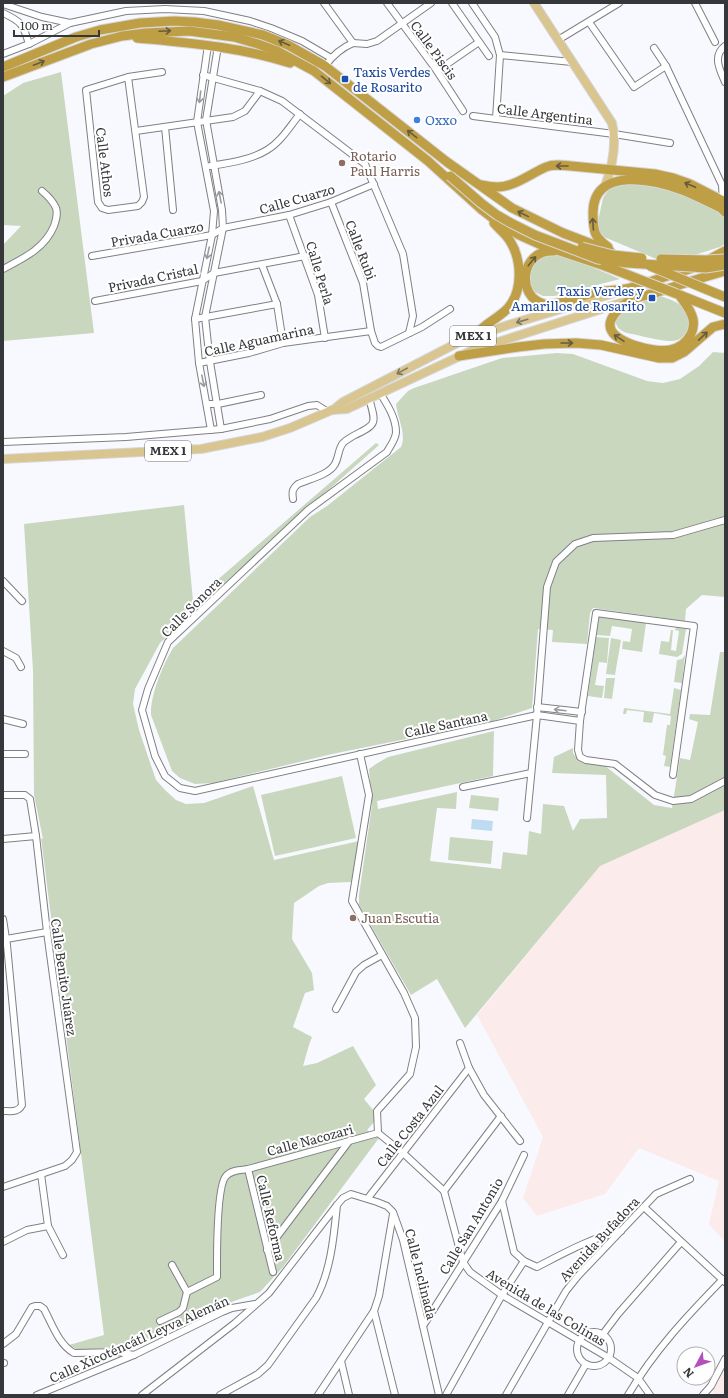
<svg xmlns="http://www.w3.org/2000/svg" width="728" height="1398" font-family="Literata,serif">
<rect width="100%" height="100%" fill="#f8f9ff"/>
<g fill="#fcebeb">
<path d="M725,810V1242L709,1224L719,1181L639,1148L605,1194L537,1216L523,1198L543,1137L477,1015L600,866Z"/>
<path d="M725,1362V1395H713L712,1382Z"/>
</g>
<g fill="#c9d7be">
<path d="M61,72L94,333L3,341V245L21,226L3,225V96L23,83Z"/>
<path d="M628,182L670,188L720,211L725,217V244L720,247L669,263L661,261L604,237L599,230L598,221L603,198L609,189Z"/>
<path d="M551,254L566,256L620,279L555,296H543L535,292L530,285L531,263L537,258Z"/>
<path d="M660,296C669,299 678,301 684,309C693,320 688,340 673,341C661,342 640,335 627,333C614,329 612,318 623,309C629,305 652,299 660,296Z"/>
<path d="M713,352L725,353V597L702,595L686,609L685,621L593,608L590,613L587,644L552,642L553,630L538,629L532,708L490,722L332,754L213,783L195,784L180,778L172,771L151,715C150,695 163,665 173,648L310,517L327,506L401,447C407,434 397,417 396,404L408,391L414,388L502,358L557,353L573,354L647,381L663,383L680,379L699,366Z"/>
<path d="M376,443L379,445L198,606L160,643L135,689L133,704L139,730L156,780L165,790L176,800L186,804L204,803L253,786L274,860L359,841L351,882L328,883L319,886L294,903L292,939L312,973L314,990L305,993L293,1027L312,1037L309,1045L303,1066L317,1063L353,1046L376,1085L364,1099L374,1111V1122L367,1130L379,1138L283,1267L260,1292L234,1301L134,1346L78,1350L69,1345L104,1335L41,838L43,839L34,795L33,671L24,524L184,505L193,601Z"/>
<path d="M599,617L646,623L642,652L622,649L623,641L630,642L632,629L612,626L610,636L596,635Z"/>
<path d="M676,627L686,629L682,654L677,657L659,654L661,641L669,642L671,630H673L671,650L676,651L679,631L675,630Z"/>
<path d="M596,637L609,638L607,663L599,662L595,685L604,686L602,698L588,696Z"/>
<path d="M611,638L621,640L615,675L606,674Z"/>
<path d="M720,652H725V810L600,866L465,1028L437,979L411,995L359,905V895L372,805L369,769L376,764L388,757L494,731L493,776L377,801L378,809L457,792L456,809L437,808L430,861L501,869L503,852L527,855L529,831L541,834L543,804L564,806L573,831L580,819L607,818L606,775L552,773L554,757L573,748V753L579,761L604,765L654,805L672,808L680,758L690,760L698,722L689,719L690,714L710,715Z"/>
<path d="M685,655L682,683L674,682L677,660L682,659Z"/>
<path d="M606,678H615L612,699L604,698Z"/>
<path d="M674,688L681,690L670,767L664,766L666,756L663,755L667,725H670L671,716L654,713L652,723L643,722L644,712L627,710L626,714H623L624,708L670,714Z"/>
<path d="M342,776L356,838L275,856L261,795Z"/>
<path d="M471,795L499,798L498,811L469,808Z"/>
<path d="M450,837L493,841L491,864L448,860Z"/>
</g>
<path fill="#bedbf1" d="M472,819L493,821L492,831L471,829Z"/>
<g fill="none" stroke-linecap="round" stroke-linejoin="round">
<g stroke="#7f8086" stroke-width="8">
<g id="minor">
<path d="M324,3L353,43"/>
<path d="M387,3L437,71L463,111"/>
<path d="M452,3L489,56"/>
<path d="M472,3L495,37L500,55L496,119"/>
<path d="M695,3L715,42"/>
<path d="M3,4L42,17L70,23"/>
<path d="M3,13C22,22 23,24 29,44"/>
<path d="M589,22L634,87L666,66"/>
<path d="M558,40L619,3"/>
<path d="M353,43L367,44L377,41L431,3"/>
<path d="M208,45L197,122L214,211L212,235L195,319L199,363L211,430"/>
<path d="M218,46L206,120L222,210L223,228L205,317L210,362L221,429"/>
<path d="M725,46C712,56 720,70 725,82"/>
<path d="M654,48L666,66L722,185L723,203"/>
<path d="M3,54L29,44L70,23L126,11L165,9L204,11L250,21L271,28L302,41L331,58"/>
<path d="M500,55L572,62"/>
<path d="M325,66C333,55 341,48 353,43"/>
<path d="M437,71L479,42"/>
<path d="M203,75L260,91L282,101L365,164L403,254L413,316L409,333"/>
<path d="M128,77L144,197L142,202L138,206L108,210L102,208L98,202L86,90L128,77L162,72"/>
<path d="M473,116L614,134L670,143"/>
<path d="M165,127L173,210"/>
<path d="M136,131L233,117L245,111L260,91"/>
<path d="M210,166C229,163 251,160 267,150C281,142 290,126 300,114"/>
<path d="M331,202L363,283L371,331L375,343L378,346L381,347L422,327L450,309"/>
<path d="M289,215L318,295L325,338"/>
<path d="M92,256L212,235L223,228L289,215L331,202L374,184"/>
<path d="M262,265L277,304L283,343"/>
<path d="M3,269C24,258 45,248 54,226C56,220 58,214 56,208C53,201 48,196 42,191"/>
<path d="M95,301L202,281L214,273L305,256"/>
<path d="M195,319L277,304"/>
<path d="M199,363L249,353L283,343L371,331"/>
<path d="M380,393C387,404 396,418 396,432C396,439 390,446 387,452L308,510L168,642L148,689L142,710L155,756L165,776L180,788L195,791L537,715L580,721"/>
<path d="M208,404H218L261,395"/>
<path d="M3,442L126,437L221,429L270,419L308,406L317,405L328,412"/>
<path d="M293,499C292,492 292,489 298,484C309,479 329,475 335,464C339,457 338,449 343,443C346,440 350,438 353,436C378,424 376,424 369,398"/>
<path d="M3,581L22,601"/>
<path d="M3,651L16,658L21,667"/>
<path d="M537,707L582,712"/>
<path d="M3,719L23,724"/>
<path d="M3,754H25"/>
<path d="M360,754L369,795L352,901L404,993L415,1018L416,1047L410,1074L377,1111L378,1133"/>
<path d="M673,775L694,626L596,613L580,721L578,750L580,757L586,760L615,764L655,795L673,801L691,799L725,781"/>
<path d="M463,787L531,773"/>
<path d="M3,795H25L30,799L36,836L47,932L77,1152L72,1160L65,1166L3,1187"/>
<path d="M527,818L537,715L547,587L556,562L575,544L593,538L673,535L725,520"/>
<path d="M3,839L36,836"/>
<path d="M3,919L7,945L22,1105C18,1113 10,1111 3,1111"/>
<path d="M6,939L47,932"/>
<path d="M336,1009L356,972L364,965L382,955"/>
<path d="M460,1043L469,1068L484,1095L520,1141"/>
<path d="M378,1133L403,1153L444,1191L463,1262L470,1272L502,1295L609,1358L638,1378L650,1395"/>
<path d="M248,1169L273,1272"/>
<path d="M41,1174L48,1226L63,1255"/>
<path d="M444,1191L501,1116"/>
<path d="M368,1198L469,1068"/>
<path d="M502,1201L514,1252L524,1261L537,1267C564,1253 591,1238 621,1231"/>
<path d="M644,1207L725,1282"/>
<path d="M3,1242L27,1230L48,1226"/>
<path d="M267,1250L350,1140"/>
<path d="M172,1265L187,1292"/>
<path d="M374,1311L395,1395"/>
<path d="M160,1321L179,1312L183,1308L187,1292L217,1277C217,1259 216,1187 226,1176C231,1170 240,1170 248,1169L378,1133"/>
<path d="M423,1326L502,1201L524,1155"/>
<circle cx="594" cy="1349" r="17"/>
<path d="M603,1334L618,1314L681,1242"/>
<path d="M3,1344L16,1334L32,1307L35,1306H40L44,1309C52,1324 59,1345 74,1353L118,1352L134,1355"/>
<path d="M341,1361L349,1395"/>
<path d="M3,1363H4"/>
<path d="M37,1395L134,1355L222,1312L232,1308L255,1304"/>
<path d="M142,1395L235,1323L269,1293L337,1205L343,1198L351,1194L377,1202L387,1206L393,1212L403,1240L439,1395"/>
<path d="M220,1395L258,1374L268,1365L316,1298C331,1271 334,1235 337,1205"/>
<path d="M318,1395L374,1311L379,1296L393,1214"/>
<path d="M446,1395L502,1295L524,1261"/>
<path d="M506,1395L566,1291L578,1276L656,1194L690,1179"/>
<path d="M568,1395L586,1364"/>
<path d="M628,1395C654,1351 687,1316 723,1279"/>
<path d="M703,1395L711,1386L725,1359"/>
</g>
</g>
<g stroke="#d7d7d8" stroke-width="10">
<g id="major">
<path d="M534,3L612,123C617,143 612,167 605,186"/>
<path d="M333,410L343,402L461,341L508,325L618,292"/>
<path d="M3,459L201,449L262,437L290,428L332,410L347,409L473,350L627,301"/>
</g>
</g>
<g stroke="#d7d7d8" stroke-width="11">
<g id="highway">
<path d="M137,38C189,43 241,47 290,63"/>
<path d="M3,67L76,37L100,30L140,23L174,21L194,22L218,25L263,35L288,45L325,66L447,162L512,208L563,233L610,251"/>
<path d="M3,77L91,44L122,36L146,33L189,31L234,37L258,44L277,51L314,71L428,161L482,210L499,223L519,235L539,244L605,266"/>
<path d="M481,185C486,186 491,187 497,187C514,187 530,174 546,167C553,164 562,165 571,166L655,174L673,178L690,184L725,202"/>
<path d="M608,247C594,237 593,231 593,213C593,165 656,180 685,191C697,196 709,202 721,208L725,212"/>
<path d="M554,251C520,249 516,297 544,304C557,307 579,296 592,293C603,290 614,291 625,289C632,288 639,285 646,283C661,278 677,273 693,268"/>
<path d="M708,260L725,251"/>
<path d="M715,293L725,297"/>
<path d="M680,295L725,313"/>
<path d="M680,296C685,303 691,310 693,319C694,324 693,330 691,334C687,342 679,348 670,350C655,353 610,343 610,325C610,316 622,306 629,301C635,297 647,295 655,293C678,285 701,278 725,271"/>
<path d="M475,336C483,324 498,319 508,308C523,291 522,260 510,241C506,234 499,229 494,223"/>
<path d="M459,356L518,347L544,344L576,343L601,345L659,358H672L684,352L713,327L725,324"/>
</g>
</g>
<use href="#minor" stroke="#fff" stroke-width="6"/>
<use href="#major" stroke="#d9c590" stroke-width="8"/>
<use href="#highway" stroke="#bf9f46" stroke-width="9"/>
<g stroke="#d7d7d8" stroke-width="11" stroke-linecap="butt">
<g id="highway-bridge">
<path d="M450,176L481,203L497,215L511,223L535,235L598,259L627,263L706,268L725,265"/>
<path d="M582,247L613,255L642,258"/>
<path d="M661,259L706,260L725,259"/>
<path d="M605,266L677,294"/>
<path d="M650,266L715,293"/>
</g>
</g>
<use href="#highway-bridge" stroke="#bf9f46" stroke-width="9"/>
</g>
<defs><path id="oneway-shaft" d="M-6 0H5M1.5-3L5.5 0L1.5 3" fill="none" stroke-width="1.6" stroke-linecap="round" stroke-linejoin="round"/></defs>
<g stroke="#665b3e">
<use href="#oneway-shaft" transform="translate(165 31) rotate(-3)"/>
<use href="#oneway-shaft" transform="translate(284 43) rotate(-157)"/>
<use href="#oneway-shaft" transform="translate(39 63) rotate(-21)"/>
<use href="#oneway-shaft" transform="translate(326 80) rotate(39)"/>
<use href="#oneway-shaft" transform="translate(412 134) rotate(-142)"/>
<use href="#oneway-shaft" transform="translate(562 166) rotate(-180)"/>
<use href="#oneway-shaft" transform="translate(690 185) rotate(-157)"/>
<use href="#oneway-shaft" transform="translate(523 214) rotate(-154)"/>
<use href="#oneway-shaft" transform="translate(593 224) rotate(-94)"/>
<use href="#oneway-shaft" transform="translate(532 261) rotate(-51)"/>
<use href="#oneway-shaft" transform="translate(703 336) rotate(-43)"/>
<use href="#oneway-shaft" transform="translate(619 338) rotate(-146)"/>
<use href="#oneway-shaft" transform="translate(567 343)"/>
</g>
<g stroke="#9a9b9c">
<use href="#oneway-shaft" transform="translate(200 97) rotate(97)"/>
<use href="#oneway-shaft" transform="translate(220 197) rotate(-101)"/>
<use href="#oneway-shaft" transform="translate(208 253) rotate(102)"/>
<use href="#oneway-shaft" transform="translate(203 381) rotate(79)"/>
<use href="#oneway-shaft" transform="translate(560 710) rotate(-173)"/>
</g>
<g stroke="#7f7761">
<use href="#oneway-shaft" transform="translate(522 321) rotate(164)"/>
<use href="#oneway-shaft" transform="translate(402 371) rotate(151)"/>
</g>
<g fill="#1a4fb4" stroke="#fff" stroke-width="1.5">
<rect x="341" y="75" width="8" height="8" rx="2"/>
<rect x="648" y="294" width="8" height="8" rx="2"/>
</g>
<circle fill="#3f7fe0" stroke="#fff" stroke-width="1.5" cx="417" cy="120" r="4"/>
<g fill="#8d6e63" stroke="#fff" stroke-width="1.5">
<circle cx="342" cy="163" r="4"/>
<circle cx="353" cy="918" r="4"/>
</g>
<g text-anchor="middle" stroke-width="4" stroke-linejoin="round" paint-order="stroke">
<g fill="#fff" stroke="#727375" stroke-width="1">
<rect x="450" y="326" width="46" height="20" rx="3"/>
<rect x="145" y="441" width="46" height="20" rx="3"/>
</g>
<g font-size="12" font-weight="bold" fill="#36373a">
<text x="473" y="340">MEX 1</text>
<text x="168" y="455">MEX 1</text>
</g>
<g font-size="13" fill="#36373a" stroke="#fff">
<text transform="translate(434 50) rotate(54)" y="5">Calle Piscis</text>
<text transform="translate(545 114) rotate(7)" y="5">Calle Argentina</text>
<text transform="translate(105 162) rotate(83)" y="5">Calle Athos</text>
<text transform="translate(297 199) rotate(-16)" y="5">Calle Cuarzo</text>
<text transform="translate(157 234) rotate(-10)" y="5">Privada Cuarzo</text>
<text transform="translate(361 250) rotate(69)" y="5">Calle Rubi</text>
<text transform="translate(320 273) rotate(73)" y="5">Calle Perla</text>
<text transform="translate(153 278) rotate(-12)" y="5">Privada Cristal</text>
<text transform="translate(259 340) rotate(-12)" y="5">Calle Aguamarina</text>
<text transform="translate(191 607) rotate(-45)" y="5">Calle Sonora</text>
<text transform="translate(446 724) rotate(-12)" y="5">Calle Santana</text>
<text transform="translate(64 977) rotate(82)" y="5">Calle Benito Juárez</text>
<text transform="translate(410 1126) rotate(-52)" y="5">Calle Costa Azul</text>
<text transform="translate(310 1140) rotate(-15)" y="5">Calle Nacozari</text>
<text transform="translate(271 1218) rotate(77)" y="5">Calle Reforma</text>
<text transform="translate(471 1226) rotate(-59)" y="5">Calle San Antonio</text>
<text transform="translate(599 1239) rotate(-47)" y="5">Avenida Bufadora</text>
<text transform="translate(421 1274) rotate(76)" y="5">Calle Inclinada</text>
<text transform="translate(546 1307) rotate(31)" y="5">Avenida de las Colinas</text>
<text transform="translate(139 1339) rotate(-24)" y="5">Calle Xicoténcátl Leyva Alemán</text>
</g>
<g font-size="13" fill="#164399" stroke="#fff" text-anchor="start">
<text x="353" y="77">Taxis Verdes<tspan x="353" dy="15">de Rosarito</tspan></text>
<text x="644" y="296" text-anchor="end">Taxis Verdes y<tspan x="644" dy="15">Amarillos de Rosarito</tspan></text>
</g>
<g font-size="13" fill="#366cbe" stroke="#fff" text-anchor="start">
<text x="425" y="125">Oxxo</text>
</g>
<g font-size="13" fill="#785e54" stroke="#fff" text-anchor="start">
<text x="350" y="161">Rotario<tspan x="350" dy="15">Paul Harris</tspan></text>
<text x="361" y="923">Juan Escutia</text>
</g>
</g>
<rect width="728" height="1398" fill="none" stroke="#36373a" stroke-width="8"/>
<g transform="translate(696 1366) rotate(229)"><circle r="19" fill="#ffffff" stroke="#afafb0"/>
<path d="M0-3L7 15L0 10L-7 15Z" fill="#b151b9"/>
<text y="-6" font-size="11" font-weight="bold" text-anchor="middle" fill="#36373a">N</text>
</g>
<path d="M14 30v6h85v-6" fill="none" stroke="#36373a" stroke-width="2"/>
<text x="20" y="30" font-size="12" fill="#36373a" stroke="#ffffff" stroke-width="3" paint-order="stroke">100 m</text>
</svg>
